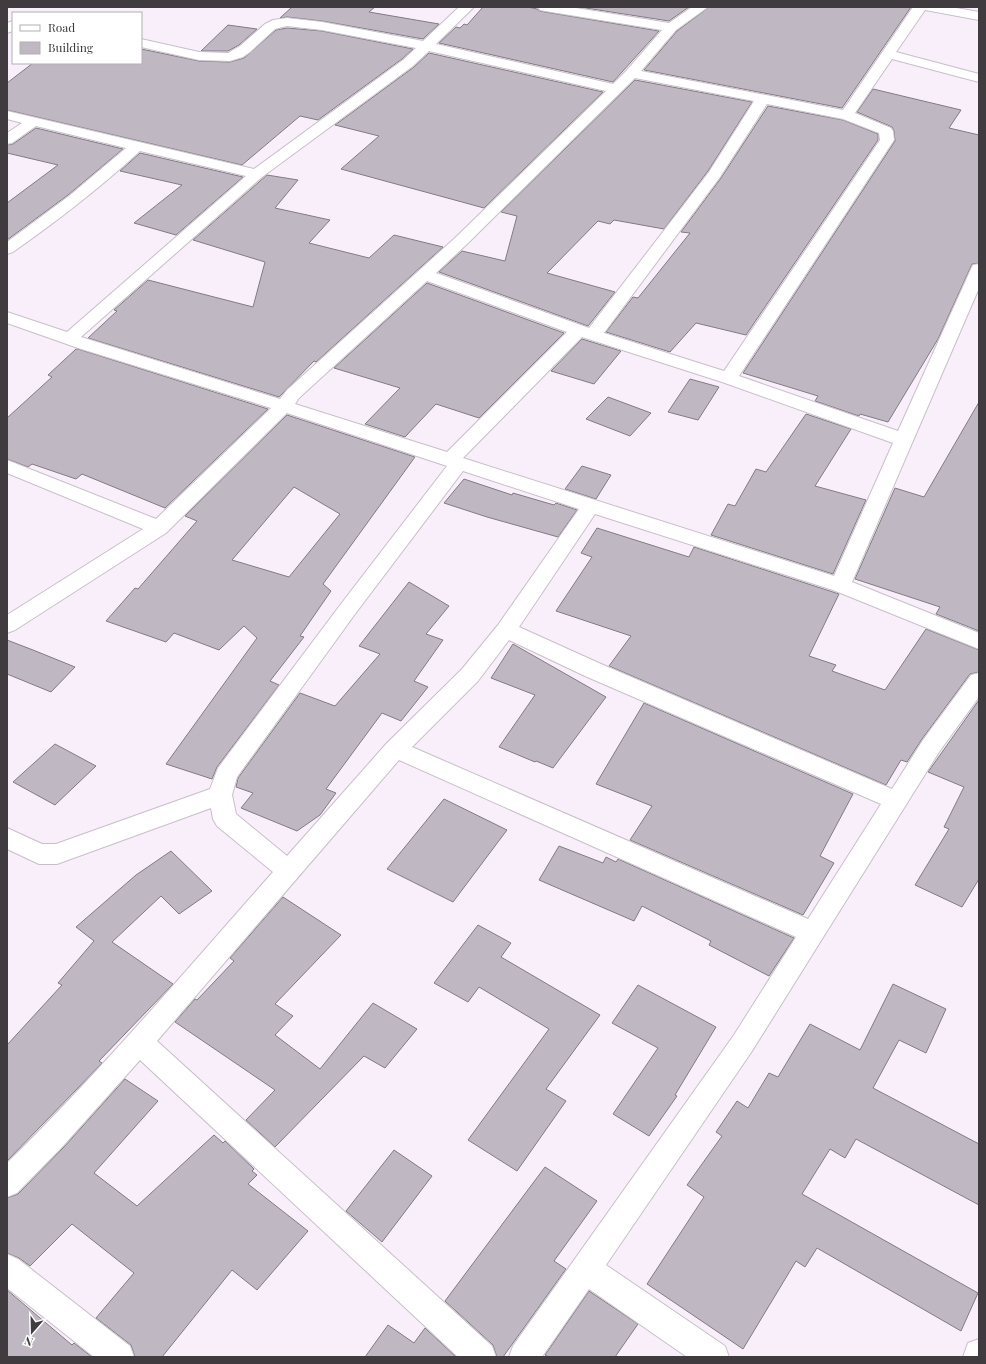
<svg xmlns="http://www.w3.org/2000/svg" width="986" height="1364" font-family="'Playfair Display',serif">
<rect width="100%" height="100%" fill="#f9effa"/>
<g fill="#bfb7c1" stroke="#837b84" fill-rule="evenodd">
<path d="M292,7H375L369,12L439,24L423,39L322,21L287,17L280,18Z"/>
<path d="M483,7H528L537,9L540,11L545,12L659,31L613,82L439,43L456,27L460,28L464,24L467,25Z"/>
<path d="M579,7H689L669,21Z"/>
<path d="M709,7H911L842,108L644,70L677,31Z"/>
<path d="M228,25L257,29L239,45L228,51H201Z"/>
<path d="M287,28L322,31L413,49L402,59L318,120L300,116L242,165L7,110V83L33,63H141V49L199,61L230,62L244,58L276,30Z"/>
<path d="M429,53L603,92L484,208L341,169L379,136L335,125L414,67Z"/>
<path d="M635,80L752,102L708,171L664,229L614,220L610,224L598,221L547,273L615,292L588,326L439,272L462,251L505,261L517,216L501,212Z"/>
<path d="M873,89L961,110L949,128L979,135V263L972,264L938,339L888,422L860,414L859,416L815,401L818,396L743,373L895,141L894,131L892,127L857,112Z"/>
<path d="M768,106L843,120L878,134V140L746,335L696,323L670,352L606,332L633,297L638,298L690,233L681,232L721,178Z"/>
<path d="M36,128L123,149L68,195L7,240V203L58,165L7,153V145L13,144Z"/>
<path d="M140,153L243,177L176,235L134,223L182,185L120,171Z"/>
<path d="M267,175L298,180L275,208L330,220L309,243L369,258L394,235L443,247L316,362L314,361L279,397L88,338L117,311L114,310L148,280L253,307L265,262L193,240Z"/>
<path d="M427,283L564,333L479,418L436,404L405,437L365,424L400,388L334,368Z"/>
<path d="M582,339L621,351L594,384L551,371Z"/>
<path d="M76,349H78L268,409L165,508L82,474L76,479L32,464L28,467L7,459V418L52,377L48,375Z"/>
<path d="M690,379L719,387L698,420L668,412Z"/>
<path d="M608,397L651,413L630,436L586,419Z"/>
<path d="M979,402V631L936,614L940,607L855,579L895,488L924,497Z"/>
<path d="M806,414L851,429L815,486L866,500L833,574L711,535L728,504L735,506L756,469L766,472Z"/>
<path d="M287,415L415,457L323,584L331,591L300,636L304,637L270,681L279,685L217,767L212,779L166,764L257,638L244,626L219,650L174,633L166,642L106,621L135,588L138,589L197,521L185,516ZM294,487L340,514L289,577L232,560Z"/>
<path d="M582,466L611,475L596,499L565,489Z"/>
<path d="M464,479L512,495L513,493L554,505L556,503L577,510L558,537L487,517L444,503Z"/>
<path d="M597,528L689,557L694,547L839,594L809,656L836,665L832,671L885,690L926,629L979,650V672L970,674L922,739L907,762L901,760L886,785L609,666L631,636L556,611L592,557L581,553Z"/>
<path d="M409,582L449,606L426,634L443,640L414,681L428,687L401,721L382,713L326,789L336,793L320,815L297,831L241,808L253,793L236,787L238,778L300,693L335,706L380,654L359,646Z"/>
<path d="M7,640L33,650L75,667L51,692L7,674Z"/>
<path d="M513,644L606,697L553,768L536,761L535,762L499,747L535,695L491,678Z"/>
<path d="M979,700V879L962,907L915,885L949,829L944,827L964,787L928,772Z"/>
<path d="M644,703L853,794L820,856L834,863L803,915L630,840L652,806L596,784Z"/>
<path d="M55,744L96,766L55,805L13,782Z"/>
<path d="M444,799L507,830L453,902L387,869Z"/>
<path d="M559,846L603,863L606,857L616,862L618,859L794,938L769,976L709,945L711,941L642,906L634,921L539,880Z"/>
<path d="M171,851L212,891L179,914L161,896L112,942L173,984L99,1061L102,1063L75,1091L7,1161V1045L62,985L58,983L94,941L76,927L136,875Z"/>
<path d="M283,897L341,935L275,1004L293,1016L275,1035L320,1069L373,1003L417,1029L385,1068L364,1056L275,1147L246,1120L275,1090L175,1022L195,999L197,1000L234,961L230,958Z"/>
<path d="M478,925L511,943L501,957L600,1015L546,1089L566,1101L517,1171L468,1140L549,1029L479,987L468,1002L434,983Z"/>
<path d="M893,984L946,1009L926,1053L899,1040L873,1088L979,1144V1205L856,1139L845,1158L830,1149L802,1194L978,1293L961,1331L817,1248L805,1267L796,1261L743,1349L647,1284L704,1197L687,1185L722,1136L716,1132L737,1101L748,1108L769,1073L778,1077L810,1024L860,1050Z"/>
<path d="M638,985L716,1027L675,1095L677,1096L649,1136L613,1114L658,1048L612,1023Z"/>
<path d="M125,1079L158,1101L94,1173L137,1206L214,1135L223,1143L225,1141L254,1169L252,1171L257,1175L248,1184L308,1231L257,1290L232,1270L162,1357H135L131,1345L96,1318L134,1273L72,1224L30,1266L19,1258L7,1253V1198L18,1194L64,1147Z"/>
<path d="M394,1150L432,1176L382,1242L346,1211Z"/>
<path d="M545,1167L597,1201L554,1261L566,1269L503,1357H497L493,1345L445,1301Z"/>
<path d="M7,1290L72,1345L74,1343L92,1357H7Z"/>
<path d="M589,1291L638,1324L615,1357H549L545,1355Z"/>
<path d="M388,1325L414,1343L425,1328L456,1357H365Z"/>
</g>
<g fill="none" stroke-linecap="round" stroke-linejoin="round">
<g stroke="#c8bfc9" stroke-width="2">
<g id="minor">
<path d="M459,7H474L436,44L613,84L627,70L662,30L545,11L540,10L538,7H570L669,23L692,7H708L676,30L641,71L843,110L913,7H951L979,12V20L925,10L896,52L979,74V82L892,59L855,113L891,128L893,131L894,140L739,376L898,431L971,269L973,265L979,264V288L852,582L979,633V649L833,590L595,514L519,627L601,664L892,789L923,740L971,675L979,673V697L939,752L752,1051L606,1265L725,1346L729,1357H687L589,1289L542,1357H509L513,1346L734,1035L796,937L399,760L157,1041L492,1346L496,1357H458L140,1060L63,1146L17,1193L7,1197V1163C101,1071 186,970 273,872L217,826L213,819L211,808L57,864H39L7,849V828L42,844H56L210,789L218,768L341,604L447,466L287,413L166,533L15,630L7,633V615L143,529L7,473V460L156,519L271,408L78,348L7,323V312L67,332L246,176L140,151C100,188 57,221 13,252L7,254V242L69,196L126,148L36,126L12,143L7,144V133L22,123L7,119V111L254,169L403,60L416,48L322,30L287,26L275,29L250,52L243,57L230,61L199,60L141,47V39L199,52L228,53L240,46L265,24L273,20L287,18L322,22L423,41ZM429,51L606,91L455,238L287,390L280,399L81,337L262,177L413,66ZM635,78L754,101L709,172L589,328L436,273L467,244ZM767,104L843,119L879,133L880,140L724,371L604,333L720,177ZM427,281L567,332L447,452L295,404L299,398ZM582,337L722,382L893,443L834,576L463,458ZM463,471L579,509L498,625L462,669L387,743L287,856L236,814L232,795L237,777L355,614ZM509,640L585,676L881,804L808,919L412,747L478,681Z"/>
<path d="M13,21V31L7,33V23Z"/>
<path d="M7,1254L18,1259L130,1346L134,1357H94L7,1288Z"/>
<path d="M979,1339V1357H963L968,1343Z"/>
</g>
</g>
<use href="#minor" fill="#fff" fill-rule="evenodd"/>
</g>
<rect width="986" height="1364" fill="none" stroke="#3f3b3f" stroke-width="16"/>
<rect x="12" y="12" width="130" height="52" fill="#ffffff" stroke="#b2b1b2"/>
<rect x="20" y="25" width="20" height="6" fill="#ffffff" stroke="#b2b1b2"/>
<text x="48" y="32" font-size="12" fill="#3f3b3f">Road</text>
<rect x="20" y="42" width="20" height="12" fill="#bfb7c1" stroke="#b2b1b2"/>
<text x="48" y="52" font-size="12" fill="#3f3b3f">Building</text>
<g transform="translate(32 1332) rotate(200)" stroke="#ffffff" stroke-width="3" paint-order="stroke">
<path d="M0-3L7 15L0 10L-7 15Z" fill="#3f3b3f"/>
<text y="-6" font-size="11" font-weight="bold" text-anchor="middle" fill="#3f3b3f">N</text>
</g>
</svg>
